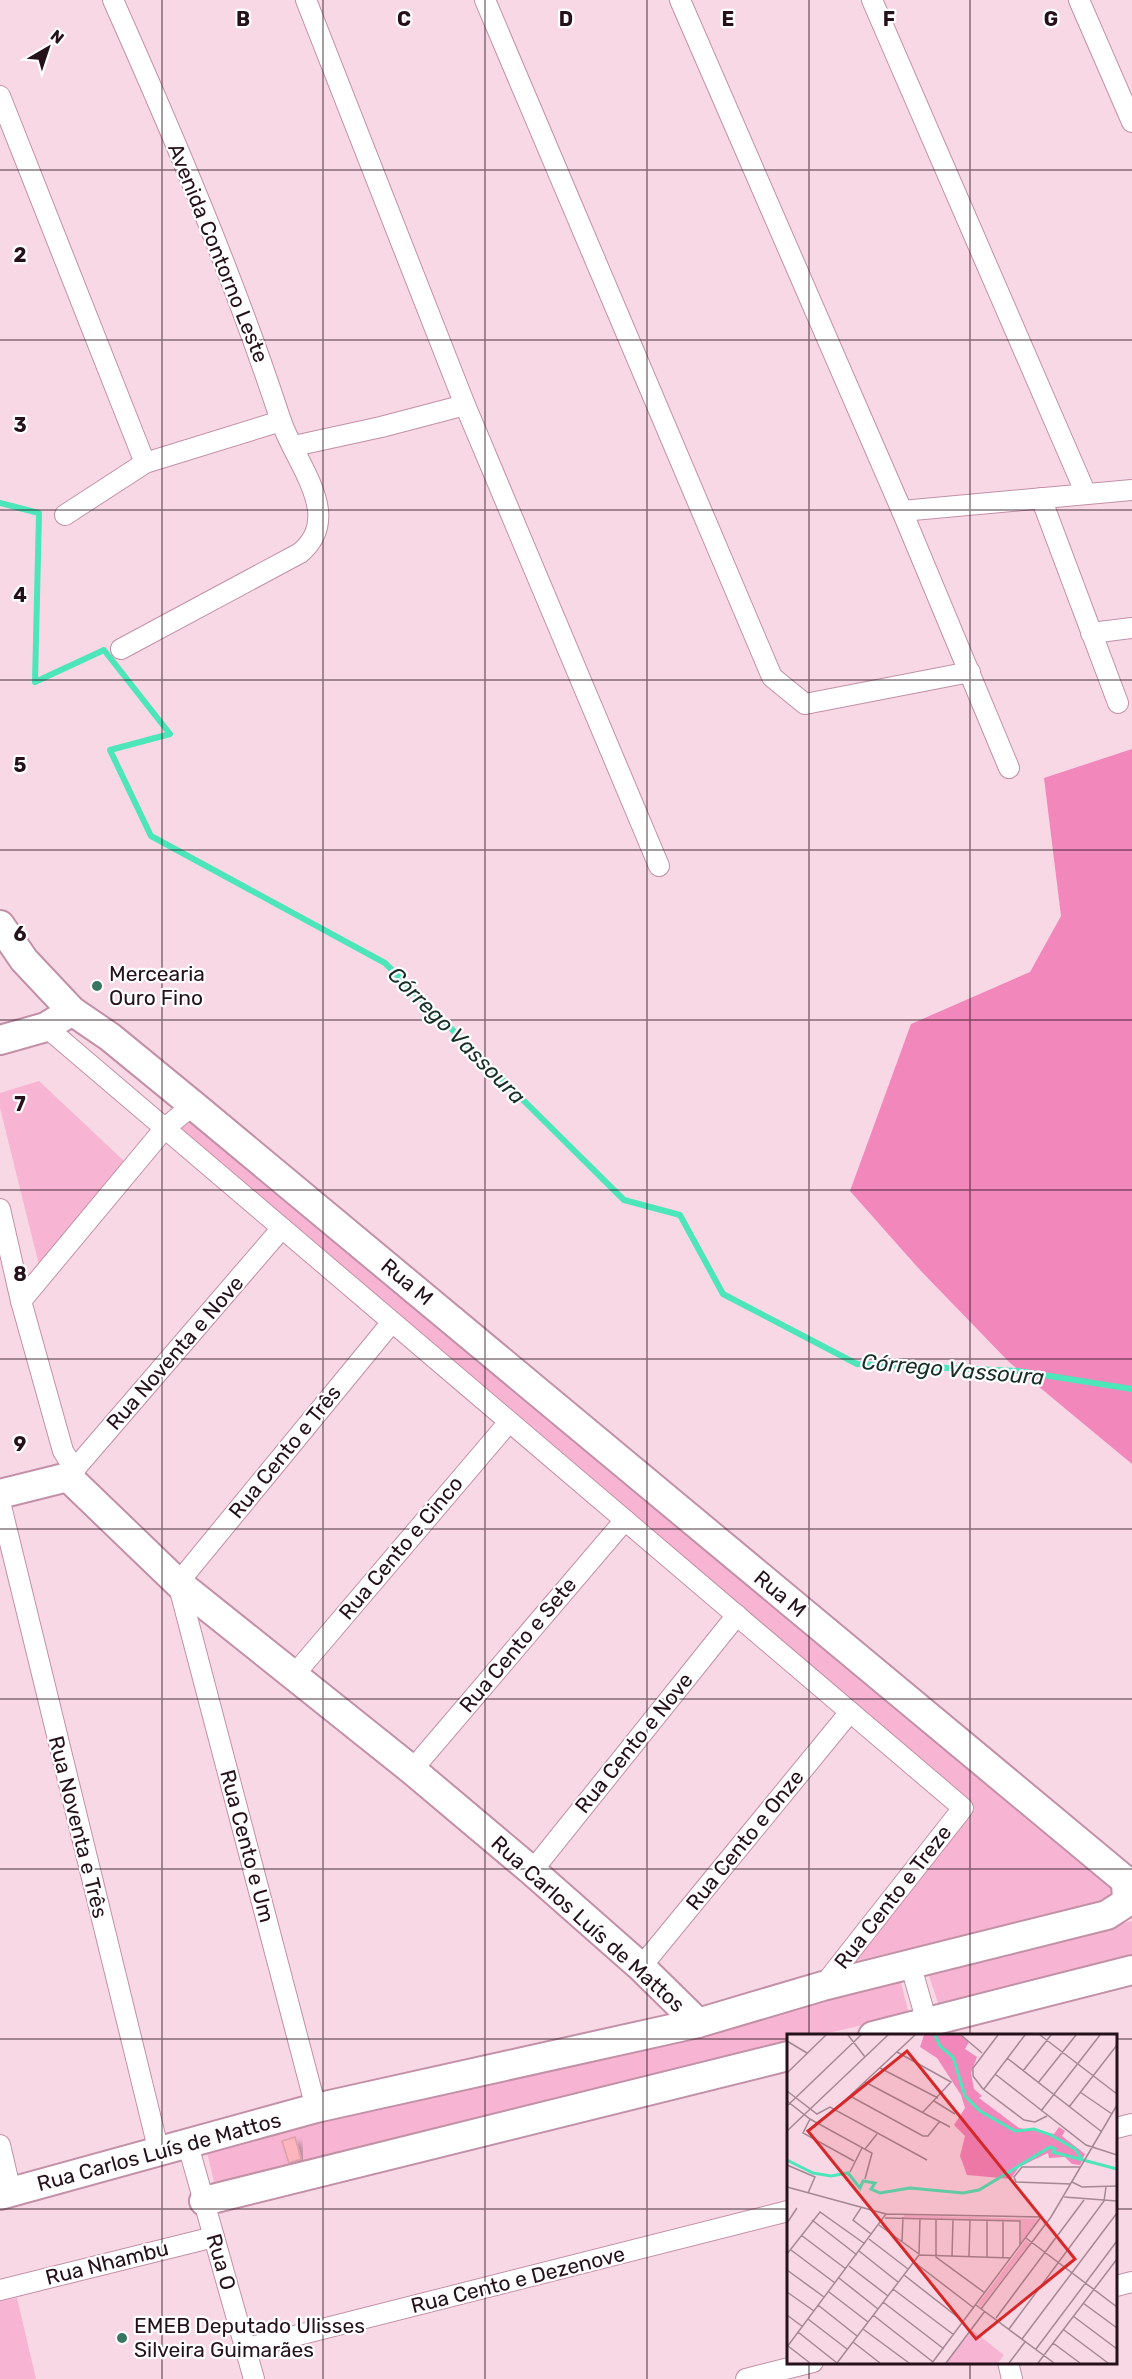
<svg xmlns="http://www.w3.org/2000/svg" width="1132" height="2379" font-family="Rubik,sans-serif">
<defs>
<filter id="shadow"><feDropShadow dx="5.5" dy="5.5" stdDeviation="3" flood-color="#0004"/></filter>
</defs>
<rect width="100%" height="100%" fill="#f9d8e6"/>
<g fill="#f7b5d3">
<path d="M39,1081L124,1161L39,1265L0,1108V1093Z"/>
<path d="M193,1115L1117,1881L1107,1901L847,1963L974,1810L176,1136Z"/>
<path d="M1132,1921V1957L939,2006L928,1973Z"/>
<path d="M899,1975L909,2014L820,2035L788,2036V2043L215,2186L206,2148Z"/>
<path d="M17,2298L36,2379H0V2301Z"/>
</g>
<path fill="#f187bb" d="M1132,749V1464L1009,1362L920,1270L850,1191L911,1024L1030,972L1061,916L1044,778Z"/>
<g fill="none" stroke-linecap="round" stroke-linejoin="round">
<path stroke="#4de5ba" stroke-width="6" d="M0,503L39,513L35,682L104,650L170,734L110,750L151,836L385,963L624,1200L680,1215L723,1294L857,1364L1018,1371L1132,1389"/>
</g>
<path fill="#fdb5be" stroke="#daa2a9" stroke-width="1.5" filter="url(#shadow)" d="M295,2137L301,2159L289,2163L282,2141Z"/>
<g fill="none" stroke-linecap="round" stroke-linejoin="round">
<g stroke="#c290a7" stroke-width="22">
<g id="street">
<path d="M113,0C174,137 233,275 280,418C289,447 314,479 318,510C320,529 313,542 300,553L121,649"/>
<path d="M306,0L465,405L659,866"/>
<path d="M485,0L772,677L805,704L970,672"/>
<path d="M680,0L902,511L1009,768"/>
<path d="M872,0L1086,494"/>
<path d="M1079,0L1132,122"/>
<path d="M0,96L145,463"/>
<path d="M294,446L381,427L465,405"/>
<path d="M1041,498L1118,703"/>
<path d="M902,511L1132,490"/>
<path d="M65,515L145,463L281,421"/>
<path d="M1091,633L1132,628"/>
<path d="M46,1027L963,1808L823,1986"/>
<path d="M0,1209L21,1301L63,1451L75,1470"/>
<path d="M21,1301L165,1128L193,1105"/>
<path d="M68,1477L282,1228"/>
<path d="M0,1502L159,2152"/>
<path d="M294,1675L509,1422"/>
<path d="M412,1770L625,1520"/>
<path d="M532,1871L737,1615"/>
<path d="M910,1963L930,2033"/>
<path d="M641,1967L850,1712"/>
<path d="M316,2108L178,1583L392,1322"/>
<path d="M1116,2128L1132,2124"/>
<path d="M0,2145L11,2192"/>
<path d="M188,2145L254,2379"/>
<path d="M1116,2286L1132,2282"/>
<path d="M0,2290L214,2237"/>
<path d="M247,2348L788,2211"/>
<path d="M1008,2362L1012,2379"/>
<path d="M746,2379L813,2362"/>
</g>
</g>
<g stroke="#c290a7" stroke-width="32">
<g id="secondary">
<path d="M0,925L24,960L72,1011L110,1037L193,1105L1126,1881L1127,1902L1107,1915L823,1986L698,2023L316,2108L0,2195"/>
<path d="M0,1040L46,1027L72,1011"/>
<path d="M0,1494L68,1477L178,1583L412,1770L532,1871L641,1967L698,2023"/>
<path d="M873,2036L1132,1970"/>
<path d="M204,2201L788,2056"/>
</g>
</g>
<use href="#street" stroke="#fff" stroke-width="20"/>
<use href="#secondary" stroke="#fff" stroke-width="28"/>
</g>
<path fill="none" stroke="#24111a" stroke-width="1.5" stroke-opacity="0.55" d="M162,0V2379M323,0V2379M485,0V2379M647,0V2379M809,0V2036M970,0V2036M0,170H1132M0,340H1132M0,510H1132M0,680H1132M0,850H1132M0,1020H1132M0,1190H1132M0,1359H1132M0,1529H1132M0,1699H1132M0,1869H1132M0,2039H788M1116,2039H1132M0,2209H788M1116,2209H1132M809,2362V2379M970,2362V2379"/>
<g fill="#397662" stroke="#fff" stroke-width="2">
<circle cx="97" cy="986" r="6"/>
<circle cx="122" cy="2338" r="6"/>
</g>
<g text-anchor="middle" stroke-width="4.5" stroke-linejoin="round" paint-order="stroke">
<g font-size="21" fill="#24111a" stroke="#fff">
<text transform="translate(218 253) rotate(68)" y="7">Avenida Contorno Leste</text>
<text transform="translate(407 1282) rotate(40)" y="7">Rua M</text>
<text transform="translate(175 1353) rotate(-49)" y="7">Rua Noventa e Nove</text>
<text transform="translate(285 1452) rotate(-51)" y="7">Rua Cento e Três</text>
<text transform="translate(401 1548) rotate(-50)" y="7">Rua Cento e Cinco</text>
<text transform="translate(780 1594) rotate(40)" y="7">Rua M</text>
<text transform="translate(518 1645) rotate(-50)" y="7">Rua Cento e Sete</text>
<text transform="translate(634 1743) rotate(-51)" y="7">Rua Cento e Nove</text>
<text transform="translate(78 1827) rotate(76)" y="7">Rua Noventa e Três</text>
<text transform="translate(745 1840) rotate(-51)" y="7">Rua Cento e Onze</text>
<text transform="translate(247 1846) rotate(75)" y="7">Rua Cento e Um</text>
<text transform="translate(893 1897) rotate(-52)" y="7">Rua Cento e Treze</text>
<text transform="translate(588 1924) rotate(42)" y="7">Rua Carlos Luís de Mattos</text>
<text transform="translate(159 2152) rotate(-15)" y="7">Rua Carlos Luís de Mattos</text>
<text transform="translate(221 2262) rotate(74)" y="7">Rua O</text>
<text transform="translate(107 2263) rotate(-14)" y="7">Rua Nhambu</text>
<text transform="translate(518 2280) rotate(-14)" y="7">Rua Cento e Dezenove</text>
</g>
<g font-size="21" fill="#24111a" stroke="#fff" text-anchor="start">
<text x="109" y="981">Mercearia<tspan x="109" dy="24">Ouro Fino</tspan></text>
<text x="134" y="2333">EMEB Deputado Ulisses<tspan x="134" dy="24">Silveira Guimarães</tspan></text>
</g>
<g font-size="22" font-style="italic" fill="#172f27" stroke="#fff">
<text transform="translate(457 1035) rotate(45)" y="8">Córrego Vassoura</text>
<text transform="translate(953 1369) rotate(5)" y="8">Córrego Vassoura</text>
</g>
</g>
<g transform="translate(787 2034)">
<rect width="330" height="330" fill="#f9d8e6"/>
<path d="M117,181L252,185L234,209V187L117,184ZM239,206L243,209L194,273L191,270ZM185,296L217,321L211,329H159Z" fill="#f7b5d3"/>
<path d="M137,1H173L182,8L178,15L190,23L184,39L187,55L195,62L192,64L232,94L267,100L272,93L278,97L275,102L298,120L293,131L285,130L278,123L262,124L261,119L232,133L224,145L180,141L173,122L178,102L167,91L178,74L174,61L150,24L133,13Z" fill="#f187bb"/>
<path fill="none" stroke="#4de5ba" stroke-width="3" d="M148,1L153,12L166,23L178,62L193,77L228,97L247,95L264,101L288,115L295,125M0,126L26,139L44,142L61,139L73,154L76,147L88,149L84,155L93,159L123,154L176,159L192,156L263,113L268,115L266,118L330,135"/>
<path fill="none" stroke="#a48894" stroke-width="1.5" d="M61,1L78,23M174,1L195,19M211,1L186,34V42L196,55L237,86L248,88L260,82M253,1L330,60M0,7L20,19M110,18L164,48L136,78M220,24L315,98M93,34L151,64M236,37L264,1M0,39L39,1M208,40L299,111L330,121M78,48L163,93M251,49L289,1M197,55L238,1M0,57L30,80L43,73L140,126M293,58L325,80M63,62L136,102H141L153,87M0,67L23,85L85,119L78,145M147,67L168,80M55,69L128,1M0,72L74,1M282,73L330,11M254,77L313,1M23,85L16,99L67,127M0,97L101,1M78,115L90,100M0,131L28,143L21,159M63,138L75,114M285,148L295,153L330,152M284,150L229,148L227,143L235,133H294M0,153L99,180L0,313M277,163L330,167M74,174L66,186L84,200M99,180L254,183L145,329M98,184L233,187V212M149,185V223L198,259M25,186L70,221M200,186V223M0,189L10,174M92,191L132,220M14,201L59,235M239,204L330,273M82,205L121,235M115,208L116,183M4,216L48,249M72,217L111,248M0,220L33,178L78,210M132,220L133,184M132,221L224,224M182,222L183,186M165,223L166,185M216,223V186M127,228L187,274M62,232L101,262M0,236L37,263M117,241L177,288M52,244L91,275M106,255L167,301M0,258L27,277M42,258L81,288M96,268L157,315M296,269L330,294M31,271L70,302M189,271L267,329M194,275L264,183L330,71M0,281L16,293M86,281L146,328M286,282L330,315M209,284L297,166M21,285L60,315M76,295L122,329M222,295L317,167L319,153M277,296L321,329M11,298L50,329M235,305L330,179M66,308L93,329M266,309L293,329M1,312L23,329M249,315L330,207M50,329L132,221M159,329L198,277M222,329L238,308M251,329L330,225"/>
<path fill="#d62828" fill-opacity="0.15" stroke="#d62828" stroke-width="3" d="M120,17L288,225L189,305L21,97Z"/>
<rect width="330" height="330" fill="none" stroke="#24111a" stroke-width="3"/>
</g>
<g font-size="20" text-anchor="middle" font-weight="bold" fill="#24111a" stroke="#fff" stroke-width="4.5" stroke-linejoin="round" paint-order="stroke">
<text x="243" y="26">B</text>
<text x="404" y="26">C</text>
<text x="566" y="26">D</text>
<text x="728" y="26">E</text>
<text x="889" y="26">F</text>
<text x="1051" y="26">G</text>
<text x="20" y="262">2</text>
<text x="20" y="432">3</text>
<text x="20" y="602">4</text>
<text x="20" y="772">5</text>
<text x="20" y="941">6</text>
<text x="20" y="1111">7</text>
<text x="20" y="1281">8</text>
<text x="20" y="1451">9</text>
</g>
<g transform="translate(48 48) rotate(39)" stroke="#ffffff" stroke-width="4.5" paint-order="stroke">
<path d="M0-4.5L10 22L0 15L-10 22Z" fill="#24111a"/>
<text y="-9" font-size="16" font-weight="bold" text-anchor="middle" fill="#24111a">N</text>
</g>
</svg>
